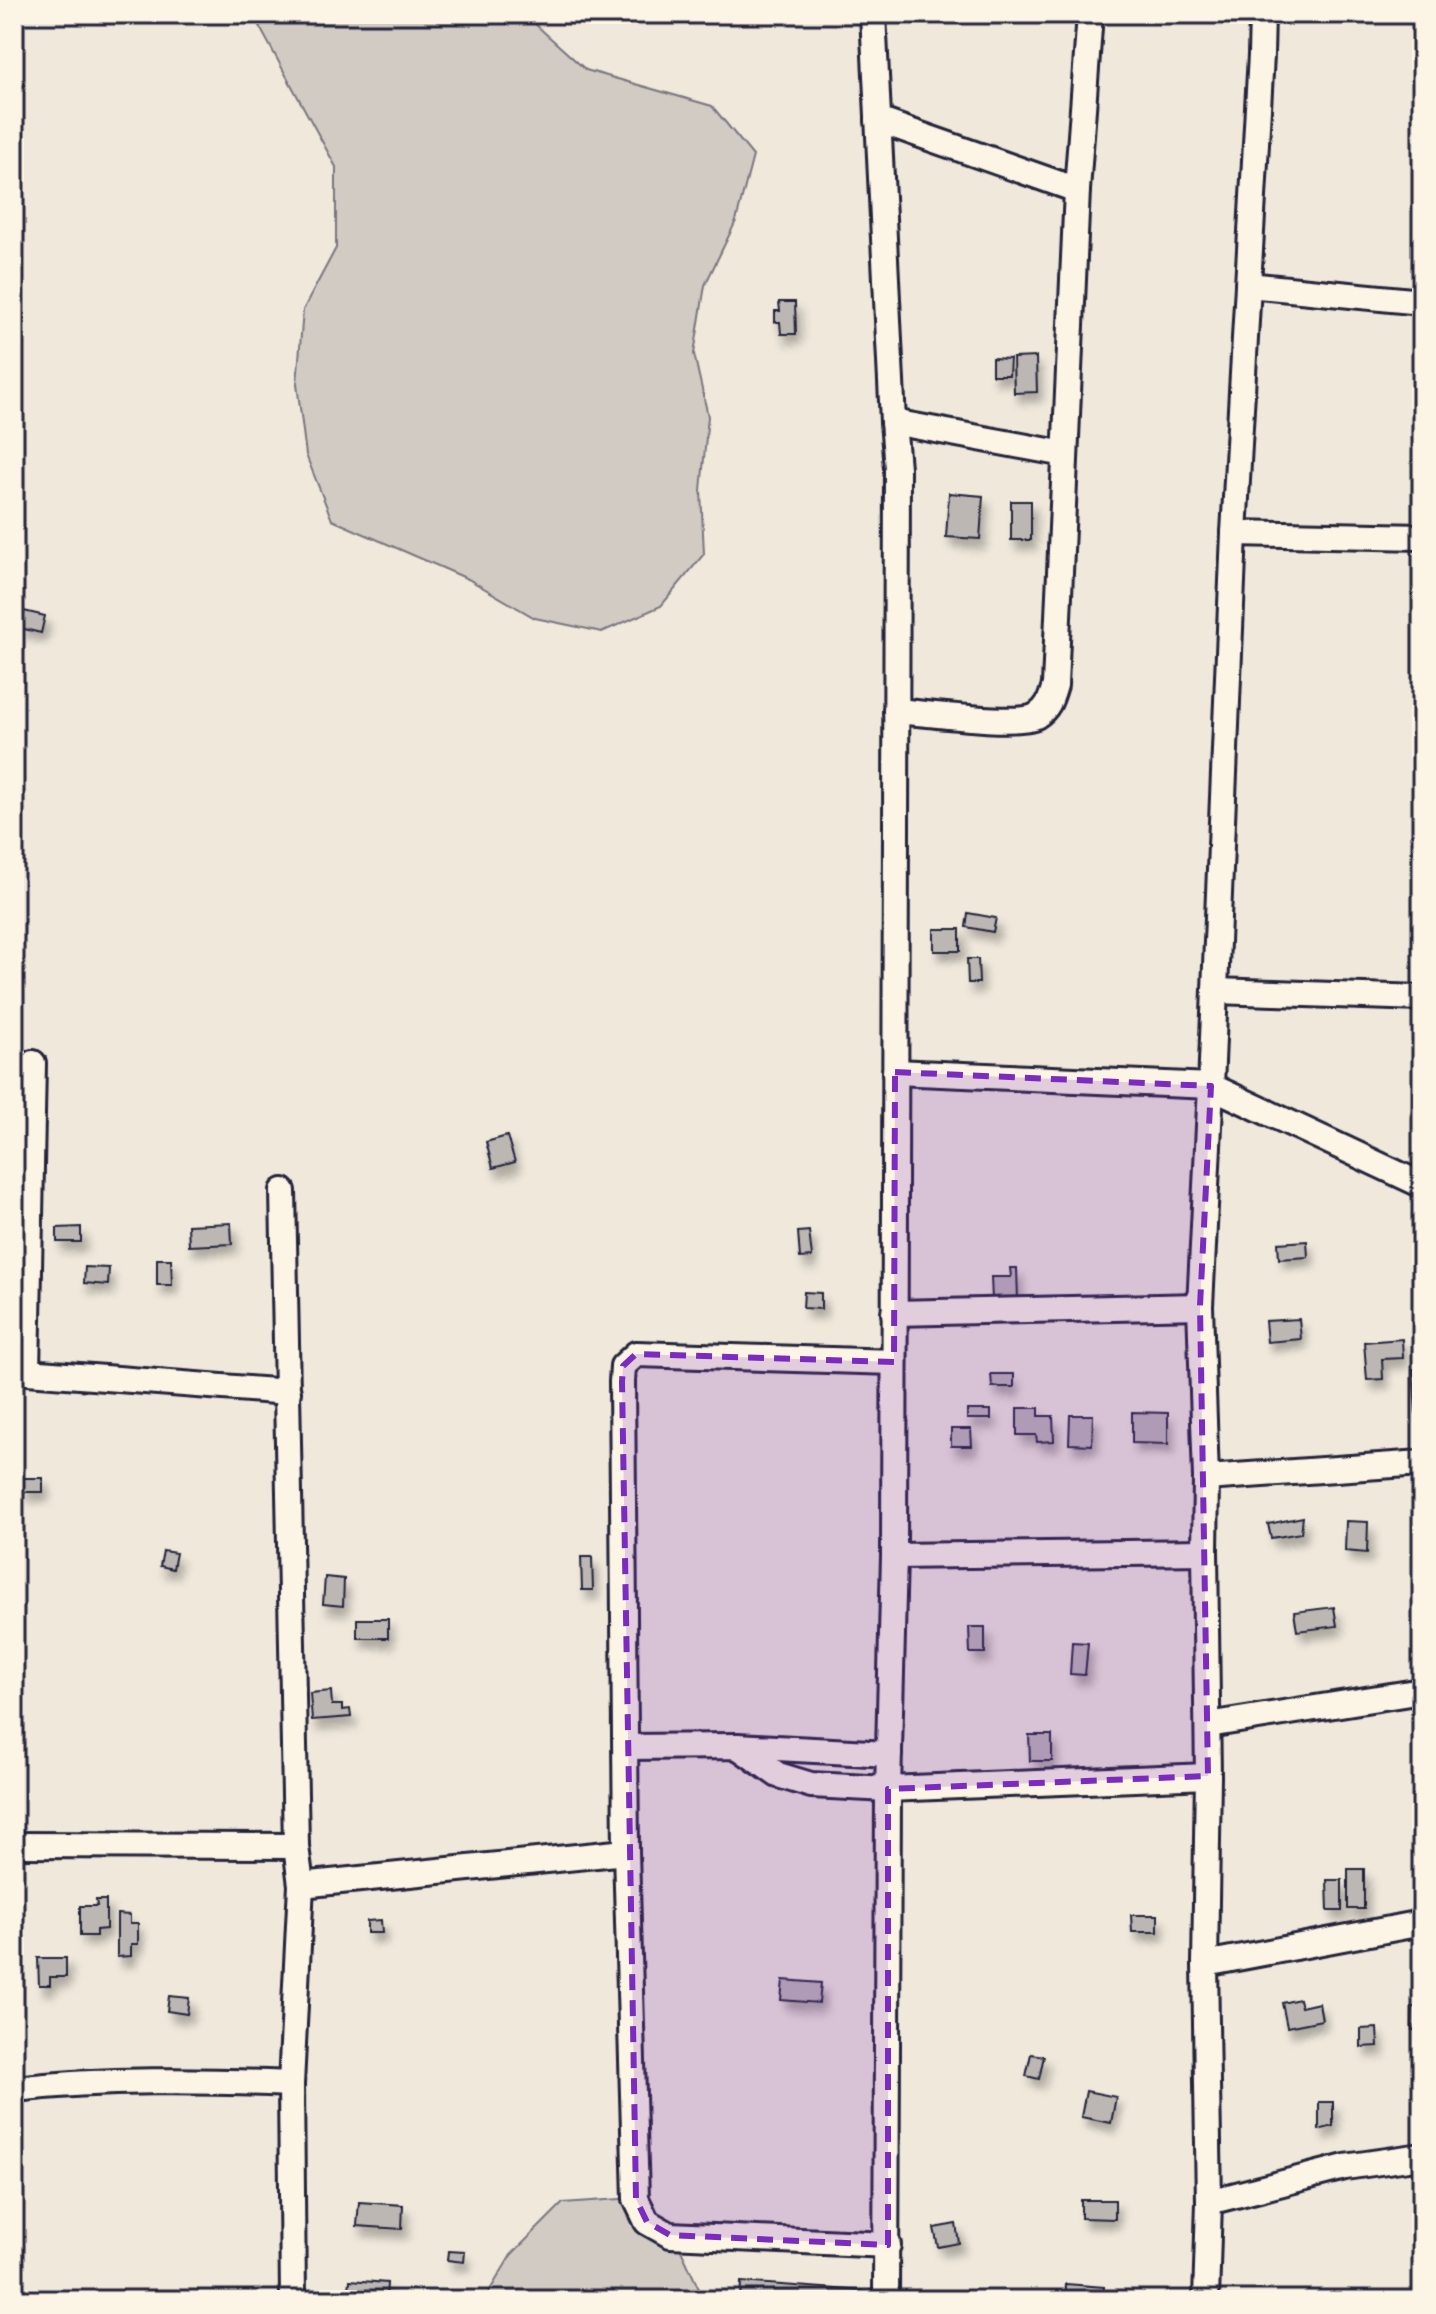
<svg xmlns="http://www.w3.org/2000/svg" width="1436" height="2314" font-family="'Shantell Sans',sans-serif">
<defs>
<filter id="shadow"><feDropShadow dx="5" dy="9" stdDeviation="4" flood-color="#0004"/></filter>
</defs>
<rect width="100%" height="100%" fill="#efe8db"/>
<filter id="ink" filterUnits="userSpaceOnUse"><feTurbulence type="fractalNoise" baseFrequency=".0125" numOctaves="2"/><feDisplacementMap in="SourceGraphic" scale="16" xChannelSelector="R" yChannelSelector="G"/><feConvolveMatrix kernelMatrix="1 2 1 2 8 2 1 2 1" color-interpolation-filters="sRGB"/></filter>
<g filter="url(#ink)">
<g fill="#d1cbc3" stroke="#7a767f" stroke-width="2">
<path d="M260,14H532L536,25L586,70L712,106L753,156L736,221L705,285L694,354L708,416L701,490L704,554L661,606L602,632L535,618L468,579L332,520L306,455L297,384L303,310L336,248V167L257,22Z"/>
<path d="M635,2198L680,2248L704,2300H484L511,2255L563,2203Z"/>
</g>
<g fill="#bcb7b3" stroke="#22223b" stroke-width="2" filter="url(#shadow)">
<path d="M779,302H795L796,334H781L780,322H775V311H780Z"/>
<path d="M1036,357L1037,392L1014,393L1013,358Z"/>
<path d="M992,358L1010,359L1009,375H992Z"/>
<path d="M949,493L983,496L980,539L946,537Z"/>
<rect x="1011" y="501" width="20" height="39"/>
<path d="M24,611L45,616L41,633L20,628Z"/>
<path d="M968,913L996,918L993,932L966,927Z"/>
<rect x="934" y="929" width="26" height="22"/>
<path d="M967,959H978L979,983H968Z"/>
<path d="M507,1136L515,1162L493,1168L486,1142Z"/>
<path d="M231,1223L232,1244L189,1246L188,1225Z"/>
<path d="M81,1227V1242H57V1228Z"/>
<path d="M809,1231L812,1257L800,1258L798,1232Z"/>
<path d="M1307,1241L1308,1257L1279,1259L1278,1243Z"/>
<path d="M157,1259H171L172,1285H157Z"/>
<path d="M85,1267L109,1268L108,1285L84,1283Z"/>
<path d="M1010,1268H1017L1018,1300H992L991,1277H1011Z"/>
<path d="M804,1292L821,1293V1309L803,1308Z"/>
<path d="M1299,1319L1301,1339L1267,1342L1265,1321Z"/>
<path d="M1402,1339L1403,1358L1382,1359L1383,1379L1367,1380L1364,1342Z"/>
<path d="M1413,1369H1422V1413H1416Z"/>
<path d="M991,1374H1014V1387H992Z"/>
<path d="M1017,1408H1039V1416H1053L1054,1441L1037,1442L1036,1435H1017Z"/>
<rect x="967" y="1410" width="24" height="9"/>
<path d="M1132,1412L1168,1413V1444L1132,1443Z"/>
<path d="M1070,1415H1093L1092,1445L1069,1444Z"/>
<path d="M951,1429H971L972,1446H951Z"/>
<rect x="23" y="1478" width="20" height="14"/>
<path d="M1303,1517L1301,1533L1271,1538L1268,1524Z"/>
<path d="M1346,1521L1368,1522L1367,1553L1345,1551Z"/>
<path d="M163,1551L176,1553L173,1569L160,1566Z"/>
<path d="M581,1557H592L593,1590H582Z"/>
<path d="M325,1577L344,1579L343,1606L323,1604Z"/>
<path d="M1334,1607L1337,1626L1297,1631L1294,1612Z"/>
<rect x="357" y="1619" width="31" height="19"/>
<path d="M969,1627H985V1653H970Z"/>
<path d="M1072,1642L1088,1643L1085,1675L1070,1674Z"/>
<path d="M331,1691L332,1705H342V1710L350,1709L351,1717L312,1720L310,1693Z"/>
<path d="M1029,1735H1052V1761H1030Z"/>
<rect x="1348" y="1869" width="16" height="40"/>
<path d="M1327,1880H1342V1911H1328Z"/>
<path d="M96,1900H106V1929L96,1930V1936H80V1906H97Z"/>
<path d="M117,1914L130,1915V1923H138V1944H131V1956L117,1957Z"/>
<path d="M1131,1915H1158V1932H1132Z"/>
<path d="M381,1920L382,1933H367V1921Z"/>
<path d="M38,1958H66V1977H50V1985H39Z"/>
<path d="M783,1980L821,1983L819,2003L781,2000Z"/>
<path d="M169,1996L189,1998L187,2014L167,2011Z"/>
<path d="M1299,1999L1301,2007L1319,2003L1322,2020L1287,2027L1282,2003Z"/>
<path d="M1413,2007L1422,2008V2030H1412Z"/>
<path d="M1377,2028L1378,2046L1361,2047V2029Z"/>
<path d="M1031,2054L1044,2056L1039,2079L1026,2076Z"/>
<path d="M1086,2091L1116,2097L1111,2123L1081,2117Z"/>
<path d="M1319,2102H1333V2126L1319,2130Z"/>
<path d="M1081,2200H1115V2219L1081,2218Z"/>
<path d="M359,2202L403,2205L402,2229L357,2226Z"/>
<path d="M956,2224L959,2243L938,2247L934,2228Z"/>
<path d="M448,2251L465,2252L464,2262L447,2260Z"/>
<path d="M350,2280L387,2283L386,2300H348Z"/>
<path d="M741,2282L863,2291V2300H740Z"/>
<path d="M1066,2284L1104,2287L1103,2300H1065Z"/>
</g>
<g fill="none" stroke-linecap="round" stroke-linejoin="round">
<g stroke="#22223b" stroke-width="30">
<g id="minor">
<path d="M873,14L893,422L897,468L894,1556L888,1789L886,2300"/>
<path d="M878,120L1077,190"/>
<path d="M1248,285L1422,302"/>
<path d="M893,422L1065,454"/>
<path d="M1234,533L1422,537"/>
<path d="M896,711C923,713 1017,726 1036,716C1049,708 1051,698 1055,685L1077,190L1090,14"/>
<path d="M1215,991L1422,998"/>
<path d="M33,1063L27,1372L288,1392"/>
<path d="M895,1072L1211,1086L1422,1185"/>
<path d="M283,1191L296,1846L301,1885L291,2084L293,2300"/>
<path d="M894,1313L1200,1306"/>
<path d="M1206,1478L1422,1463"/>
<path d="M894,1556L1205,1552"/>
<path d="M1208,1725L1422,1691"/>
<path d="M737,1746L778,1775L811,1785L888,1789L1208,1776"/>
<path d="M626,1747L737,1746L889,1754"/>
<path d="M14,1845L296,1846"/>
<path d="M301,1885L626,1852"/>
<path d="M1205,1964L1422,1923"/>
<path d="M14,2089C106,2079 198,2080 291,2084"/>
<path d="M1209,2202L1345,2167L1422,2156"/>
<path d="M888,2245L670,2235L647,2222L636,2199L626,1852L622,1382L623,1366L636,1354L894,1362"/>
<path d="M1206,2300L1209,2202L1205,1964L1208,1776L1205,1552L1206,1478L1200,1306L1211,1086L1234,533L1261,55L1262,14"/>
</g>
</g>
<use href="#minor" stroke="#fcf5e5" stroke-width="24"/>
</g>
</g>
<path fill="#7b2cbf" fill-opacity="0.2" stroke="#7b2cbf" stroke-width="6" stroke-dasharray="16 10" stroke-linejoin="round" d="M895,1072L1211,1086L1200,1306L1208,1776L888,1789V2245L670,2235L647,2222L636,2199L622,1382L623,1366L636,1354L894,1362Z"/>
<rect width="1436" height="2314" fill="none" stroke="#fcf5e5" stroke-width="48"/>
<rect x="24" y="24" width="1388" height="2266" fill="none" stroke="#22223b" stroke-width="3" filter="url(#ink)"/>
</svg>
